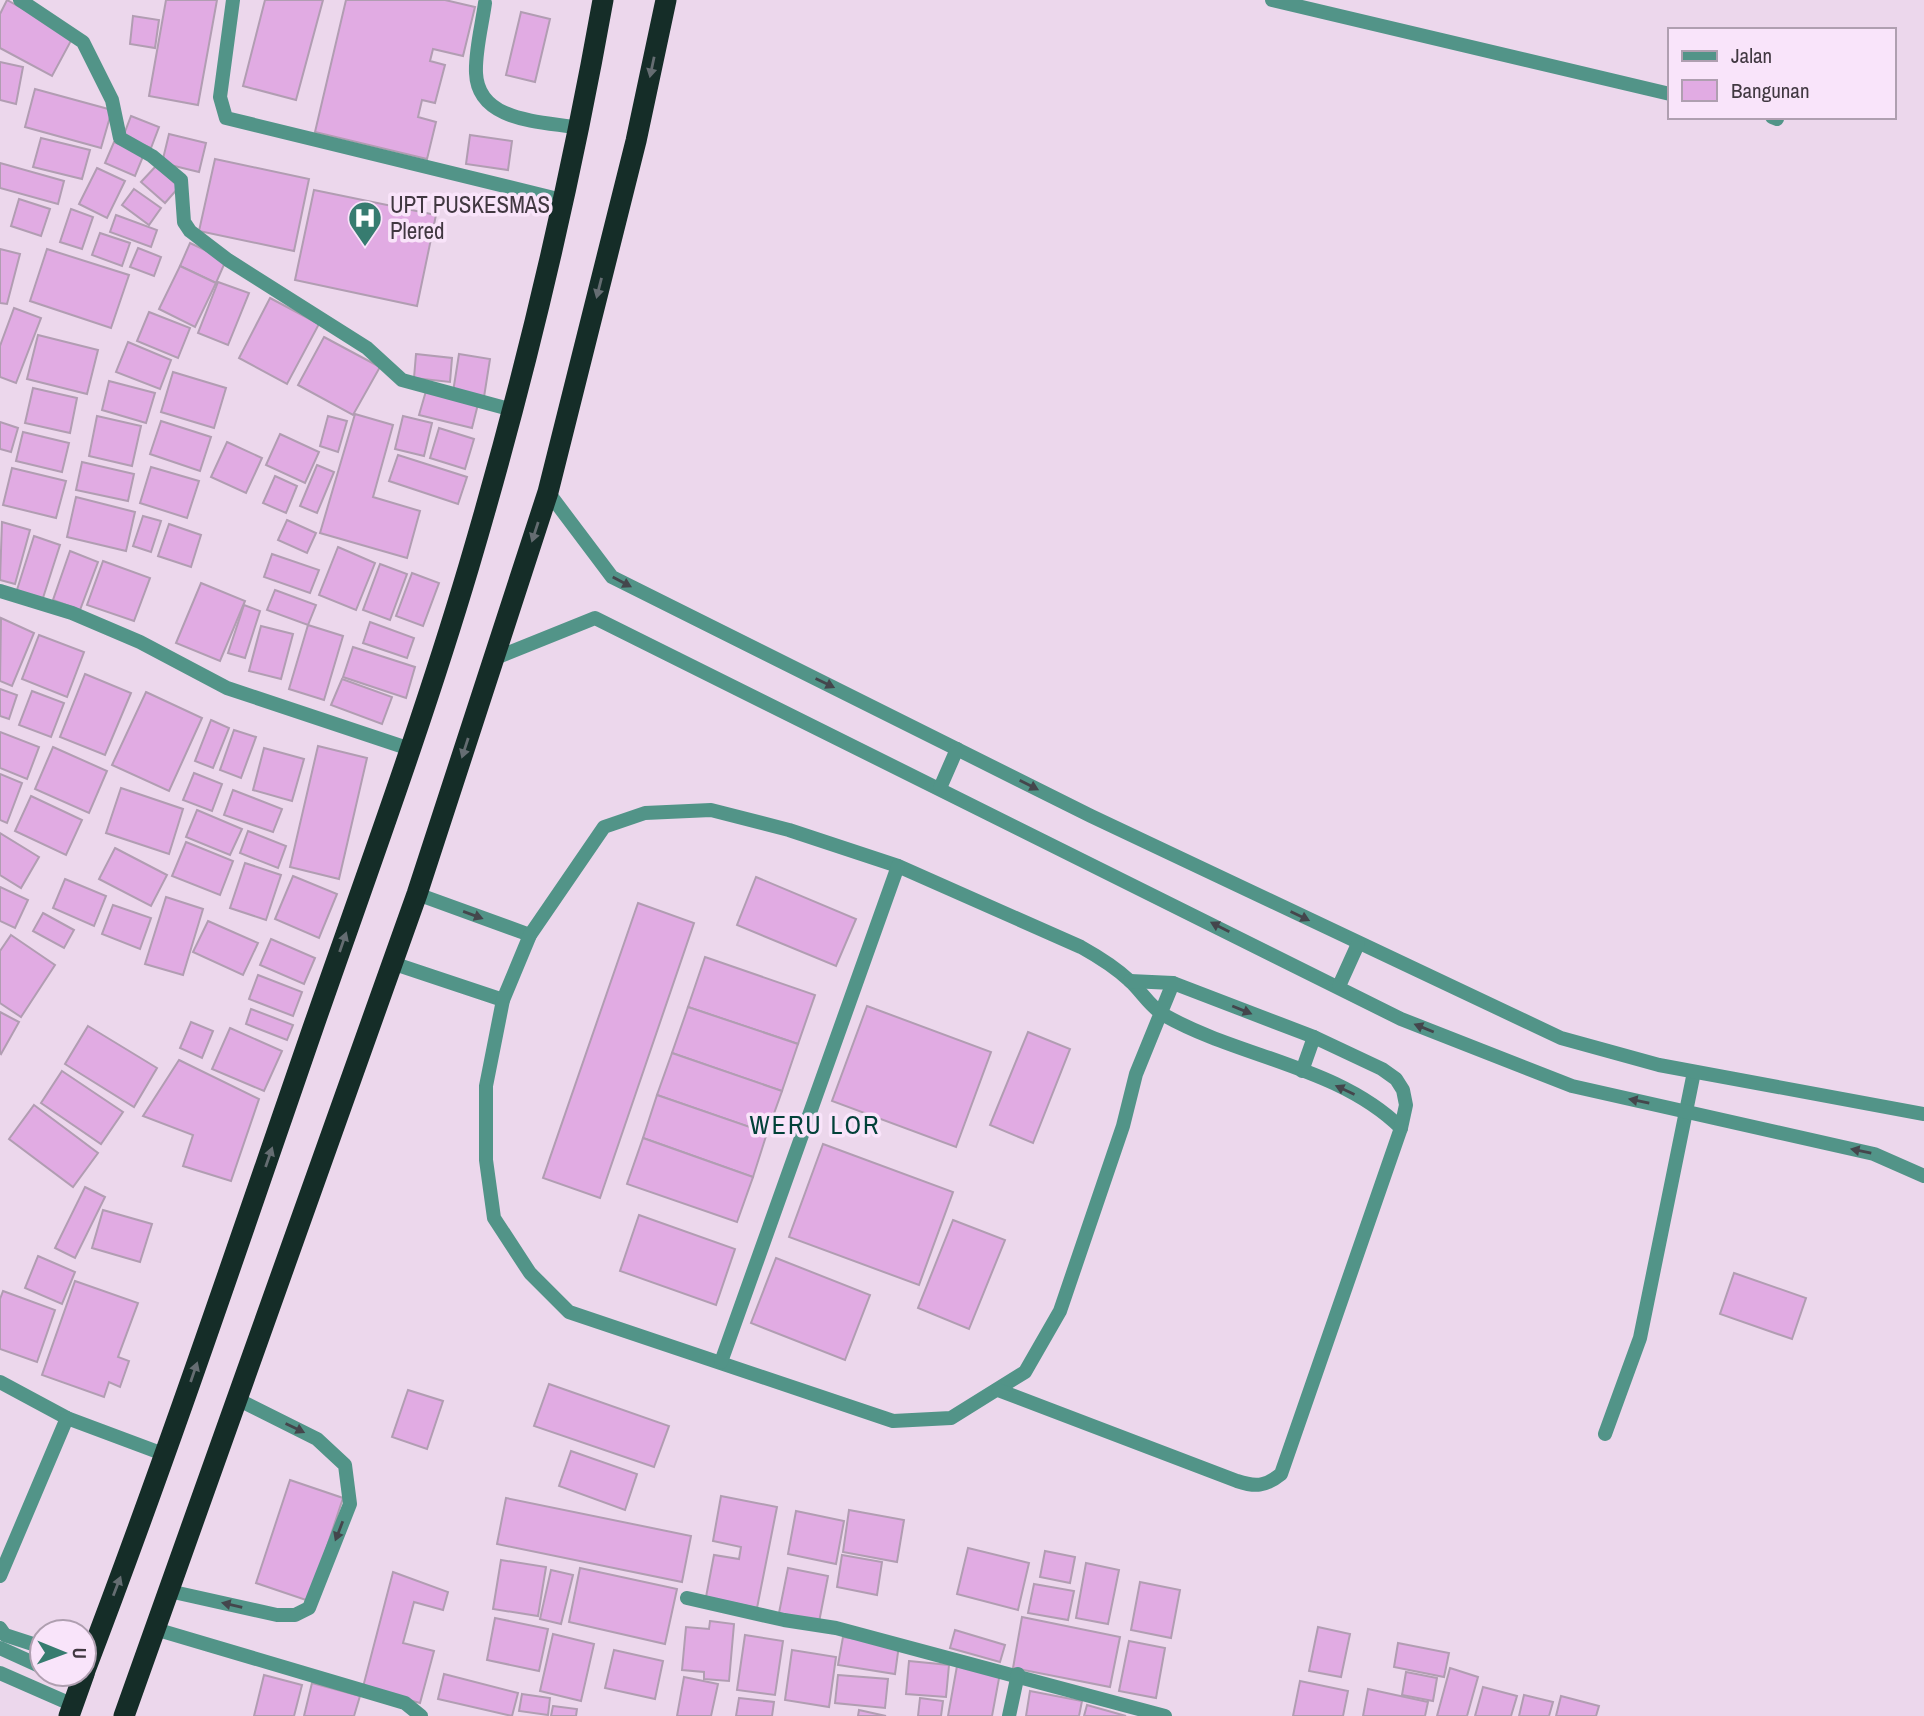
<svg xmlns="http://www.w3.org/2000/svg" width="1924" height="1716" font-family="'Archivo Narrow',sans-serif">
<rect width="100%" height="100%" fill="#ecd7ec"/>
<g fill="#e1abe3" stroke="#b19db2" stroke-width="2">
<path d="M7,0L73,37L52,76L0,48V14Z"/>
<path d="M166,0H217L198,105L149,96Z"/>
<path d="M265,0H323L296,100L243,86Z"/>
<path d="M346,0H445L475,7L463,56L433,49L430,61L445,65L435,103L422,100L418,117L436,122L427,159L315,132Z"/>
<path d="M521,12L550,19L535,82L506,75Z"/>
<path d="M133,16L159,20L155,48L130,44Z"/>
<path d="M0,62L23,67L16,104L0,100Z"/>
<path d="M35,89L112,110L101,148L25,127Z"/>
<path d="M131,116L159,127L151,148L123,137Z"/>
<path d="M169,134L206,143L199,172L162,163Z"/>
<path d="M470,135L512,141L508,170L466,164Z"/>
<path d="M41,138L90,150L82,179L33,167Z"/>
<path d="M114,142L144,154L135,176L105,163Z"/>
<path d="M215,159L309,179L294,251L199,231Z"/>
<path d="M0,163L64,181L58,204L0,188Z"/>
<path d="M156,166L179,187L165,203L141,182Z"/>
<path d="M97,168L125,181L107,218L79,204Z"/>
<path d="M134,189L161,208L149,225L122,205Z"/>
<path d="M314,190L436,215L417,306L295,280Z"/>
<path d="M19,199L50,209L41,236L11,226Z"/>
<path d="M71,209L93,217L82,249L60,242Z"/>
<path d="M116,215L157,230L151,247L110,232Z"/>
<path d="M100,233L130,243L122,266L92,255Z"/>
<path d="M190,243L226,260L216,283L180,266Z"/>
<path d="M138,248L161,257L154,276L130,267Z"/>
<path d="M0,249L20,254L7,304L0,303Z"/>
<path d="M47,249L129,275L111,328L30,301Z"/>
<path d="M180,266L216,283L195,327L159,309Z"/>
<path d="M218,282L249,293L228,345L198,333Z"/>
<path d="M270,298L319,324L287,384L239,358Z"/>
<path d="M14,308L41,318L16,383L0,377V346Z"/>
<path d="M149,312L190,328L178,358L137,341Z"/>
<path d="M38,335L98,350L87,394L27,379Z"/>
<path d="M324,337L380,367L353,415L298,385Z"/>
<path d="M128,342L171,360L160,389L116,372Z"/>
<path d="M416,354L452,358L450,382L414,378Z"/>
<path d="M459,354L490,359L484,397L453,392Z"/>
<path d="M173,372L226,388L214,428L161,412Z"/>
<path d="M109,381L155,393L146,423L102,410Z"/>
<path d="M33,388L77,398L70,433L25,423Z"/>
<path d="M426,391L478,404L472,428L419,415Z"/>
<path d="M355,414L393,425L373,497L420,511L407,558L320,533Z"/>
<path d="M97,416L141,426L132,466L89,456Z"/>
<path d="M328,416L347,421L338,452L320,446Z"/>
<path d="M403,416L432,423L424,456L395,449Z"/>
<path d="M161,421L211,437L200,471L150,454Z"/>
<path d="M0,422L18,428L11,452L0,449Z"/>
<path d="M439,428L474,439L465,469L430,458Z"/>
<path d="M23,432L69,443L62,472L16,461Z"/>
<path d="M280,434L319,452L305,483L266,465Z"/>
<path d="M227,442L262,458L246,493L211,477Z"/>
<path d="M398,455L467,477L458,504L389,481Z"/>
<path d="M82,462L134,474L128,501L76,490Z"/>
<path d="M317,465L334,472L317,513L300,506Z"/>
<path d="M151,467L199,481L187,518L140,503Z"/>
<path d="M12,468L66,481L56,518L3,505Z"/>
<path d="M275,476L297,486L286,513L263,503Z"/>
<path d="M76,497L135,512L126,551L67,537Z"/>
<path d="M143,516L161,521L151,552L133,546Z"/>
<path d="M287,520L316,533L307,553L278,540Z"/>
<path d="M2,522L30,530L15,584L0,580Z"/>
<path d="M169,524L201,535L191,567L158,556Z"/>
<path d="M34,536L60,545L42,601L16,593Z"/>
<path d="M338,547L375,563L356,610L319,595Z"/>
<path d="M70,551L98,562L80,610L53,600Z"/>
<path d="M272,554L319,570L310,593L264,577Z"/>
<path d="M103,561L150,578L134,621L87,605Z"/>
<path d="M380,564L407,574L390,620L363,610Z"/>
<path d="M412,573L439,583L423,626L396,616Z"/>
<path d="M201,583L245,601L220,661L176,643Z"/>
<path d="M275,590L316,605L308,625L267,610Z"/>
<path d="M244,605L260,611L245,658L228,653Z"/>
<path d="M1,618L34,633L12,686L0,681Z"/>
<path d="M370,622L414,638L407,658L363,643Z"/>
<path d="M308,625L343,636L324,700L289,689Z"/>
<path d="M261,626L293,634L281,679L249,671Z"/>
<path d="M39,635L84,652L67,697L22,679Z"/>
<path d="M353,647L415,667L406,698L343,677Z"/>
<path d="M85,674L131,693L105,755L60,737Z"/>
<path d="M342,679L392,697L382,724L331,705Z"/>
<path d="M0,689L17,695L9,719L0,716Z"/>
<path d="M32,691L64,703L51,737L19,725Z"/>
<path d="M146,692L202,718L169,791L112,765Z"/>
<path d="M211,720L229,728L213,768L195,761Z"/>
<path d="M234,730L256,737L241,778L220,770Z"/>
<path d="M0,732L39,747L27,779L0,768Z"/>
<path d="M318,746L367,758L339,879L290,867Z"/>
<path d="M53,747L107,771L89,813L35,789Z"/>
<path d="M264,748L304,759L292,801L253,790Z"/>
<path d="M194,773L222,784L212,811L183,800Z"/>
<path d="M0,774L22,783L7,823L0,820Z"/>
<path d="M121,788L183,809L169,854L106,833Z"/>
<path d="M233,790L282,809L273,832L224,815Z"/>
<path d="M31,796L82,820L66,855L15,831Z"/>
<path d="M197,810L242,829L230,855L186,837Z"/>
<path d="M248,831L286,846L278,868L240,853Z"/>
<path d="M0,833L39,857L21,888L0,875Z"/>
<path d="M186,842L233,861L220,895L172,876Z"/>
<path d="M115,848L167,875L151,906L99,879Z"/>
<path d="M245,863L281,875L266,920L230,908Z"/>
<path d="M293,876L337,894L319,938L275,919Z"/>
<path d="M756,877L856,919L836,966L737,925Z"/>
<path d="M65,879L106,896L94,926L53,908Z"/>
<path d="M0,887L28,900L15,928L0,921Z"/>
<path d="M166,897L203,909L183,975L145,964Z"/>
<path d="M638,903L694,923L600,1198L543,1178Z"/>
<path d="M113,905L151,918L140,949L102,934Z"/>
<path d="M43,913L74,930L64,948L33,931Z"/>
<path d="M208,921L258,943L243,975L193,952Z"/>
<path d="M11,935L55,965L21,1017L0,1003V951Z"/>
<path d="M271,939L315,958L304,984L260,965Z"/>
<path d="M705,957L815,995L798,1044L688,1007Z"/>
<path d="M258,975L302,992L293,1016L249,999Z"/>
<path d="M867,1006L991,1052L956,1147L832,1101Z"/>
<path d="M688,1007L798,1044L782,1091L672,1053Z"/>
<path d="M251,1009L293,1025L287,1040L246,1024Z"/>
<path d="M0,1012L19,1022L1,1054L0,1053Z"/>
<path d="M191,1022L213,1031L202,1058L180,1048Z"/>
<path d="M88,1026L157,1068L134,1107L65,1064Z"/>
<path d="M230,1028L282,1051L264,1091L212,1069Z"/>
<path d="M1028,1032L1070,1049L1033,1143L990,1125Z"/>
<path d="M672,1053L782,1091L767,1133L657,1095Z"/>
<path d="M179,1060L259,1099L231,1181L183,1166L193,1135L143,1116Z"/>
<path d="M62,1071L123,1112L101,1144L41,1103Z"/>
<path d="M657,1095L767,1133L753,1177L643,1138Z"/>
<path d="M34,1105L98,1153L73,1187L9,1139Z"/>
<path d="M643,1138L753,1177L737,1222L627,1184Z"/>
<path d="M823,1144L953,1192L919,1285L789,1237Z"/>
<path d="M85,1187L105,1197L75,1258L55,1248Z"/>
<path d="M103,1210L152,1224L140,1262L92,1248Z"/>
<path d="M639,1215L735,1249L716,1305L620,1271Z"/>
<path d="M953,1220L1005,1240L969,1329L918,1308Z"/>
<path d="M38,1256L75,1272L62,1304L25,1288Z"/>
<path d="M776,1258L870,1295L845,1360L751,1323Z"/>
<path d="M1734,1273L1806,1298L1792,1339L1720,1314Z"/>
<path d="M75,1281L138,1303L118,1357L129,1361L120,1387L109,1382L104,1397L42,1375Z"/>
<path d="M3,1291L55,1310L37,1362L0,1349V1299Z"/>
<path d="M549,1384L669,1426L654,1467L534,1426Z"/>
<path d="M408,1390L443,1401L427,1449L392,1437Z"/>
<path d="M571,1451L637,1474L625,1510L559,1486Z"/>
<path d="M290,1480L343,1498L309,1601L256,1583Z"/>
<path d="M721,1496L777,1507L757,1608L706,1597L714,1555L739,1559L741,1547L713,1541Z"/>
<path d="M506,1498L691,1536L682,1582L497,1544Z"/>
<path d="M849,1510L904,1520L897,1562L843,1552Z"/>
<path d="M796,1511L844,1521L836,1564L788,1554Z"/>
<path d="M968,1548L1029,1563L1018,1610L957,1594Z"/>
<path d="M1045,1551L1075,1557L1070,1583L1040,1577Z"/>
<path d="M842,1555L882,1562L877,1595L837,1587Z"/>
<path d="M501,1560L546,1567L538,1616L493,1609Z"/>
<path d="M1086,1563L1119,1570L1108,1624L1076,1618Z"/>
<path d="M580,1568L677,1589L665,1644L569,1622Z"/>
<path d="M788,1568L828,1576L819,1622L779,1613Z"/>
<path d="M551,1570L573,1575L561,1624L540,1619Z"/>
<path d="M393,1572L448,1592L443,1610L414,1602L403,1643L434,1651L420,1703L363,1687Z"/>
<path d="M1140,1582L1180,1590L1171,1638L1131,1630Z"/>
<path d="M1034,1584L1074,1591L1068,1620L1028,1613Z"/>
<path d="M1022,1617L1120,1637L1110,1687L1013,1668Z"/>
<path d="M495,1618L548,1629L539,1671L487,1660Z"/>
<path d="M710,1621L734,1624L729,1681L704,1679V1672L682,1670L686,1627L709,1629Z"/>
<path d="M1318,1627L1350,1634L1341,1677L1309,1671Z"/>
<path d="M955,1630L1005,1645L1000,1662L950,1648Z"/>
<path d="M553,1634L594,1644L581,1701L540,1691Z"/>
<path d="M745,1635L783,1641L775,1695L737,1690Z"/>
<path d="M843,1637L899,1645L895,1674L838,1665Z"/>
<path d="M1129,1641L1165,1648L1156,1698L1119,1691Z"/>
<path d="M1398,1643L1449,1653L1444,1677L1394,1667Z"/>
<path d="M614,1650L663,1661L655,1699L605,1688Z"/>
<path d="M792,1650L836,1657L829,1707L785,1700Z"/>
<path d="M909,1661L949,1665L946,1697L906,1694Z"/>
<path d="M957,1666L1000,1673L992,1716H948Z"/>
<path d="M1450,1668L1478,1677L1467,1716H1437Z"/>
<path d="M1406,1672L1437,1678L1433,1701L1402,1695Z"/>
<path d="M444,1674L518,1693L512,1716L438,1699Z"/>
<path d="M264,1675L302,1685L294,1716H254Z"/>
<path d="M838,1675L888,1679L885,1708L835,1703Z"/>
<path d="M684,1677L718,1684L711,1716H677Z"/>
<path d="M1300,1681L1348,1691L1343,1716H1293Z"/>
<path d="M312,1683L360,1696L354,1716H304Z"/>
<path d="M1483,1687L1517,1696L1511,1716H1475Z"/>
<path d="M1368,1689L1428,1702L1425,1716H1363Z"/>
<path d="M1030,1691L1082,1701L1079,1716H1026Z"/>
<path d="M522,1694L550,1698L548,1715L519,1711Z"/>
<path d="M1524,1695L1553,1702L1549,1716H1519Z"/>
<path d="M1561,1696L1599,1706L1596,1716H1556Z"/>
<path d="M739,1698L774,1702L772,1716H736Z"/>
<path d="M920,1698L943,1701L941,1716H918Z"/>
<path d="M1087,1705L1126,1716H1084Z"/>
<path d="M553,1706L577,1709L576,1716H551Z"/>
<path d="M859,1710L886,1716H858Z"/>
</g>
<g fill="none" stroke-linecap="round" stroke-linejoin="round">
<g stroke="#529488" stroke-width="14">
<path d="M1272,0L1670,94"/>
<path d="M485,3C482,25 475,51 476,73C478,123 543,121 580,128"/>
<path d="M1772,117L1777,119"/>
<path d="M417,894L530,935"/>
<path d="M392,963L503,1000"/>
<path d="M1173,983L1136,1074L1123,1126L1060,1311L1025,1372L951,1418L893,1421L569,1312L530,1273L494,1218L486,1160V1086L503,1000L530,935L604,827L645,813L711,810L789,830L898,866L1081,947C1099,957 1115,967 1130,981C1141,991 1151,1008 1164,1015C1240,1058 1338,1066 1401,1128"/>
<path d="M1302,1071L1314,1037"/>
<path d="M721,1362L898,866"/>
<path d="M0,1382L67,1418L166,1455"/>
<path d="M998,1390L1237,1481C1255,1487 1265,1487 1281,1474L1401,1128L1406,1105L1403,1090L1396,1079L1382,1069L1314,1037L1173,983L1130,981"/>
<path d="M1605,1434L1640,1338L1694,1072"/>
<path d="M0,1576L67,1418"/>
<path d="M169,1591L277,1615H295L309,1608L350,1504L345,1465L317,1439L239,1400"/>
<path d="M0,1628L5,1635L42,1647"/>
<path d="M0,1673L73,1705"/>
</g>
<g stroke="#529488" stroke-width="14">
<path d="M20,0L83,42L112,100L120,138L152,156L181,180L184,222L190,231L228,260L367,348L402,380L513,410"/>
<path d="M233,0L220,97L226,118L562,200"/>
<path d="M548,492L612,577L1091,816L1561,1038L1659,1065L1924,1114"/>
<path d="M0,591L72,613L140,642L227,688L410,749"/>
<path d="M493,659L595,618L1401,1019L1572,1086L1874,1154L1924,1176"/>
<path d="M940,788L957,749"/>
<path d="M1339,986L1358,944"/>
<path d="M687,1598L784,1620L836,1628L1165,1716"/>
<path d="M155,1629L405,1703L421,1716"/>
<path d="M0,1648L42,1667"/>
<path d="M58,1674L80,1683"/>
<path d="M1009,1716L1018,1674"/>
</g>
<g stroke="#152d28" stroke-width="21">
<path d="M84,1673C166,1459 239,1242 314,1025C367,873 423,721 469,566C524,380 569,191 603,0"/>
<path d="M69,1716L84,1674"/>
<path d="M124,1716L417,894L548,492L636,141L666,0"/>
</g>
</g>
<defs><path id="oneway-solid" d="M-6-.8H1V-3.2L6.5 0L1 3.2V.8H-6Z" transform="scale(1.75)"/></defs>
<g fill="#656d72">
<use href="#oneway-solid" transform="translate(652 67) rotate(102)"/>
<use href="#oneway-solid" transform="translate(599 288) rotate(104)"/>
<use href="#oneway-solid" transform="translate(535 532) rotate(108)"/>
<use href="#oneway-solid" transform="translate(465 748) rotate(108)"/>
<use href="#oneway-solid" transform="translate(343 942) rotate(-71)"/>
<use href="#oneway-solid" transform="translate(269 1157) rotate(-71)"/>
<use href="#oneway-solid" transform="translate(194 1372) rotate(-71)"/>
<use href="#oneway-solid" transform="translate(117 1586) rotate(-69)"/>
</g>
<g fill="#44464c">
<use href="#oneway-solid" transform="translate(622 582) rotate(28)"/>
<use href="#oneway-solid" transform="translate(825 683) rotate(26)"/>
<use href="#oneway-solid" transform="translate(1029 785) rotate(27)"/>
<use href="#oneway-solid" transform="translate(473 915) rotate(20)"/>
<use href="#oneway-solid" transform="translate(1300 916) rotate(26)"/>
<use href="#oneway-solid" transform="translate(1220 927) rotate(-153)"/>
<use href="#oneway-solid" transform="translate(1242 1010) rotate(22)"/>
<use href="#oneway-solid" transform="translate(1424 1028) rotate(-158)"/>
<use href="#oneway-solid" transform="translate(1345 1090) rotate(-155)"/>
<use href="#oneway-solid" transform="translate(1639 1101) rotate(-168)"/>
<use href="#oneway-solid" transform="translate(1861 1151) rotate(-168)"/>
<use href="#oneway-solid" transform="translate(295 1428) rotate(26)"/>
<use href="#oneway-solid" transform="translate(339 1531) rotate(111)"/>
<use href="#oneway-solid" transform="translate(232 1605) rotate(-167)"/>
</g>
<defs>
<g id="hospital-pin" transform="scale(1.75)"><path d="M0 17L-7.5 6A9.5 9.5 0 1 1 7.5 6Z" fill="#377c70" stroke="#f9e4fa"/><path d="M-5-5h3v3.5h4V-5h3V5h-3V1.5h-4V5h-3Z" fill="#fff"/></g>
</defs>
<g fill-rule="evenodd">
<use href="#hospital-pin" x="365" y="218"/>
</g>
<g text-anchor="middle" stroke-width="7" stroke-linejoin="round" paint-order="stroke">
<g font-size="23" fill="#413841" stroke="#f9e4fa" text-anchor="start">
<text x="390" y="213">UPT PUSKESMAS<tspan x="390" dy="26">Plered</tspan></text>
</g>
<g font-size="26" letter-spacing="2" fill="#024139" stroke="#f9e4fa">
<text x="815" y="1134">WERU LOR</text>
</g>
</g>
<rect x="1668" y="28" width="228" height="91" fill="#f9e4fa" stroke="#af9fb0" stroke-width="2"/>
<rect x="1682" y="51" width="35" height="10" fill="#529488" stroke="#af9fb0" stroke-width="2"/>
<text x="1731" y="63" font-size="21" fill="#413841">Jalan</text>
<rect x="1682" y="80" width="35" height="21" fill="#e1abe3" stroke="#af9fb0" stroke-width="2"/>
<text x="1731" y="98" font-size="21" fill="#413841">Bangunan</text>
<g transform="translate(63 1653) rotate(91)"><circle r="33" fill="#f9e4fa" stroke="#af9fb0" stroke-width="2"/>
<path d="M0-5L12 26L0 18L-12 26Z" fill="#377c70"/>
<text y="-10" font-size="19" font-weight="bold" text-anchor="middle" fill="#413841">U</text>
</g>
</svg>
